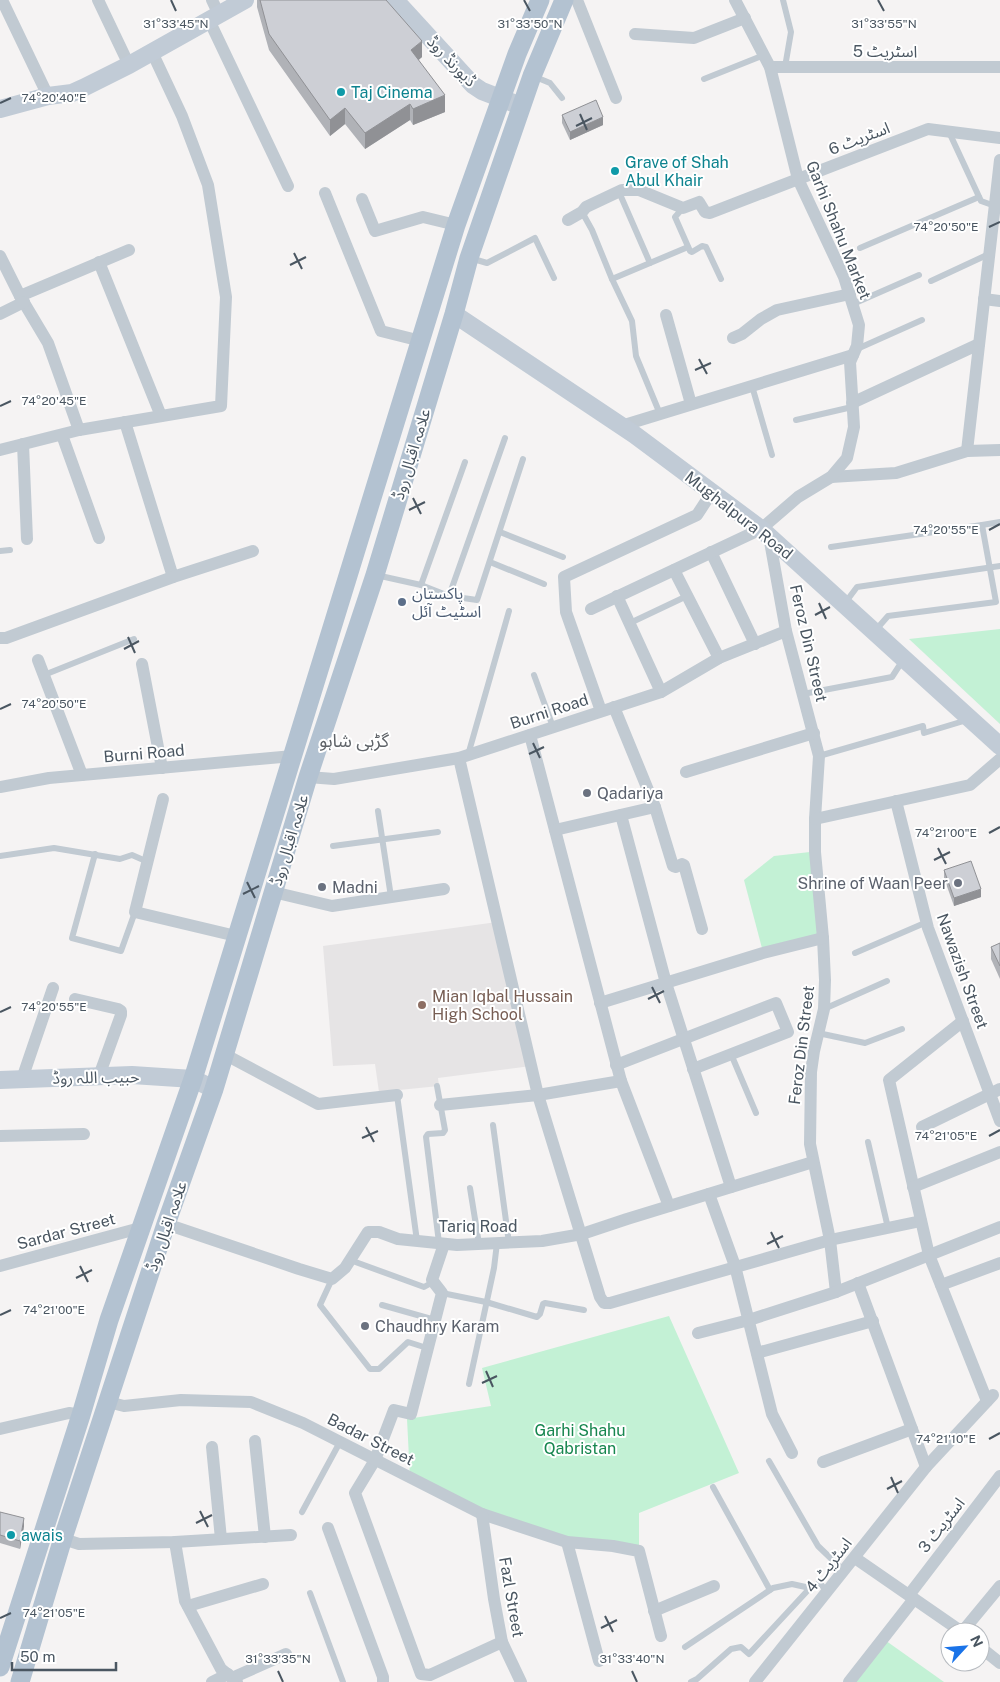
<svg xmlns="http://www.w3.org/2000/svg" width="1000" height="1682" font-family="'Public Sans','Noto Sans Arabic',sans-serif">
<rect width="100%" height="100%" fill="#f5f3f3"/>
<path fill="#e6e4e5" d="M497,922L531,1066L438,1078L439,1086L379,1092L375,1064L333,1066L323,946Z"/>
<g fill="#c3f1d5">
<path d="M1000,629V724L909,639Z"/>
<path d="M810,852L823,938L763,952L744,880L774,856Z"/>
<path d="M669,1316L739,1473L639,1513V1551L567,1542L482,1514L410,1478L407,1419L491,1406L482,1368Z"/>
<path d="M882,1638L944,1682H849Z"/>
</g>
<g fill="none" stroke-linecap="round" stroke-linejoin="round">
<g stroke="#c1cad2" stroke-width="6">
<path d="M783,0L791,32L785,67"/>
<path d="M533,76L550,83L562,98"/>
<path d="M704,79L764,55"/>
<path d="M949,132L981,201L995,206"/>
<path d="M619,192L650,263"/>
<path d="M683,208L675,217L690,251L692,252L702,246L706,247L721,279"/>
<path d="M582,212L592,230L612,279L632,321L636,356L660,414"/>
<path d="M860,248L979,197"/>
<path d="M470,258L487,263L535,238L554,278"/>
<path d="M612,279L688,247"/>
<path d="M931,281L989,254"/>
<path d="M853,304L919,275"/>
<path d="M857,349L922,320"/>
<path d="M752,386L772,455"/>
<path d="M796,420L852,407"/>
<path d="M500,532L563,557"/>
<path d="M831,547L982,525"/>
<path d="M0,551L10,550"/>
<path d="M490,562L544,584"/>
<path d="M376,575L421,585L449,596L477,600L523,459"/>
<path d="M421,585L465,462"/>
<path d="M449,596L505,438"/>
<path d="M845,603L857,587L1000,566"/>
<path d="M630,623L687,596"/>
<path d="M874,632L888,616L996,602L982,525L1000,522"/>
<path d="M44,675L134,639"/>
<path d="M534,675L553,727"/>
<path d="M803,694L892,677L903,660"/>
<path d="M468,755L509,611"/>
<path d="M819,756L923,726L924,733L967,720"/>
<path d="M378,811L391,897"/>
<path d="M333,846L438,832"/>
<path d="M95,854L72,938L121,951L135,912"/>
<path d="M0,856L54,848L120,859L132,855L148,862"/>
<path d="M855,953L927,922"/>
<path d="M824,1009L887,981"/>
<path d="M818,1033L865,1043L902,1029"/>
<path d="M731,1054L756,1113"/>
<path d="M437,1086L445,1130L443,1133L428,1134L426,1137L439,1243"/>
<path d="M397,1095L417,1241"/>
<path d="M493,1125L509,1243"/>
<path d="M868,1142L888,1228"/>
<path d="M470,1188L479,1244"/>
<path d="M350,1260L424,1287L433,1282"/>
<path d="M332,1279L320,1305L370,1369H379L408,1342L427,1348"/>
<path d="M442,1293L486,1302L537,1317L540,1314L543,1304L545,1303L584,1310"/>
<path d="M382,1305L435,1320"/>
<path d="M469,1384L494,1268L497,1243"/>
<path d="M769,1461L818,1546L844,1571"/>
<path d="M713,1487L770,1590"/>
<path d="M302,1512L340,1442"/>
<path d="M310,1593L343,1682"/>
<path d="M685,1647L773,1588L792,1584L810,1588"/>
<path d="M691,1682L697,1679L731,1649L741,1647L749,1654L810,1588L820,1583L827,1592"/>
</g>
<g stroke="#c1cad2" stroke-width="12">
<path d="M2,0L48,96"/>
<path d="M98,0L129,65"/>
<path d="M212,0L219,15"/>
<path d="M577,0L616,98"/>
<path d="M209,20L288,186"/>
<path d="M635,34L694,38L745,18"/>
<path d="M770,67H1000"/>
<path d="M325,193L381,331L421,341"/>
<path d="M362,199L375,231L423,217L456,225"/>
<path d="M568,220L582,212L586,207L622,190H639L683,208L699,202L705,212L710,213L928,129L1000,138"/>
<path d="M0,256L20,296L48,343L79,430"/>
<path d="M99,262L161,416"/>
<path d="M20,296L129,250"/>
<path d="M984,299L1000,301"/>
<path d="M0,314L24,302"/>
<path d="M666,315L691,404"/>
<path d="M733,338L742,334L761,319L777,310L850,294"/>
<path d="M852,403L979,344"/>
<path d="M125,422L173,577"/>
<path d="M621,426L853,355"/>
<path d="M62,435L99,538"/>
<path d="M23,444L27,539"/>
<path d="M0,450L79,430L221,406L226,297L208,185L182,116L152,52"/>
<path d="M967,451L1000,160"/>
<path d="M831,477L896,473L967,451L1000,450"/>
<path d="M769,536L786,631L819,756L815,819V852L823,938L825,980L824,1009L814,1051L811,1072L810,1144L830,1240L836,1292"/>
<path d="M711,552L755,644"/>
<path d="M674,570L719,658"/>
<path d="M617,596L661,692"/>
<path d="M591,609L761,529L798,497L831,477L847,458L854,427L850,362L857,346L859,325L844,277L798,179L770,67L735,0"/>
<path d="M0,638H6L173,577L253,551"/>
<path d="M38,660L82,775"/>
<path d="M142,664L162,768"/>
<path d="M614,707L655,807L673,866L676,867L682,864L684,865L702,929"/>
<path d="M601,711L566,612L564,577L697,515L712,492"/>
<path d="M530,735L621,1081L669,1206"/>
<path d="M459,758L538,1095L600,1297L604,1303H610L830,1240L921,1221"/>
<path d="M686,772L814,733"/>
<path d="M308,777L334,779L459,758L661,692L719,658L786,631"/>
<path d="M0,787L49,778L293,756"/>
<path d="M163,799L135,912L236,936"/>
<path d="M896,801L928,928L1000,1121"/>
<path d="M621,815L666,983L731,1187"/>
<path d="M815,819L970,785L1000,759"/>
<path d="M555,830L655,807"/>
<path d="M273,892L332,906L444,889"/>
<path d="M75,999L118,1009L121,1011V1015L99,1076"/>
<path d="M600,1003L763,953L823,938"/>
<path d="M963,1021L889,1080L929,1255L987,1401"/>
<path d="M224,1054L318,1104L397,1095"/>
<path d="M616,1065L776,1003L788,1032L693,1069"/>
<path d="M22,1079L53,988"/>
<path d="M440,1105L538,1095L621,1081"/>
<path d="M922,1127L1000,1089"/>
<path d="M0,1136L84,1134"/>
<path d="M913,1187L1000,1152"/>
<path d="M709,1194L735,1266L772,1414L792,1453"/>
<path d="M166,1224L299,1269L332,1279L345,1268L368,1232H379L398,1239L457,1245L542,1241L582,1234L627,1219L813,1162"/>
<path d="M444,1244L432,1280L442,1293L411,1414L394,1410L375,1460L355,1493L421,1674L430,1675L502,1642"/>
<path d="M0,1266L140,1228"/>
<path d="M858,1283L926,1467"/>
<path d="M941,1285L1000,1263"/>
<path d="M698,1333L749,1320L836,1292L1000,1227"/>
<path d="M757,1353L873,1321"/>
<path d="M108,1402L124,1406L181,1400L251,1402L303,1423L482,1514L567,1542L613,1546L639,1551L661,1636"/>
<path d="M0,1429L69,1413L81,1415"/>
<path d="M255,1441L265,1537"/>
<path d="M212,1447L221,1539"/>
<path d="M823,1462L912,1429"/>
<path d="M482,1514L494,1599L502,1642L521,1682"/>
<path d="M328,1528L383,1677V1682"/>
<path d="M57,1537L79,1544L175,1542L291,1535"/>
<path d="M175,1542L185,1601L221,1669L237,1682"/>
<path d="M567,1542L599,1661"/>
<path d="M855,1558L962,1632"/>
<path d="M909,1595L1000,1476"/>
<path d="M188,1606L263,1584"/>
<path d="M654,1611L714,1586"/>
<path d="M962,1632L1000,1586"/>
<path d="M980,1647L1000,1663"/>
<path d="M232,1678L286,1654"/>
<path d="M212,1682L228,1674"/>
<path d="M755,1682L926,1467L993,1395"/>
<path d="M849,1682L914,1599"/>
</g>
<g stroke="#c1cbd6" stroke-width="18">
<path d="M395,0L473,85L482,91L521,106"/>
<path d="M0,109L48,96L72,93L83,88L129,65L245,0"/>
<path d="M454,314L635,435L761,529L1000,746"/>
<path d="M0,1080L132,1075L193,1079L214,1089"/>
</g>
<g stroke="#b3c2d1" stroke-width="19">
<path d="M0,1667L81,1415L109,1320L193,1079L456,225L517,54L540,0"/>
<path d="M20,1682L63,1538L166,1224L214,1089L308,777L375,575L454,314L469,258L532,76L564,0"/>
</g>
</g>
<g fill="#b0b2b7">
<path d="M257,0H386L422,57L418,60L445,112L413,125L410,120L365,149L345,124L330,136L269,50L257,7Z"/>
<path d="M562,115L603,125L570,140L562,123Z"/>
<path d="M944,870L981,897L954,906L944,878Z"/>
<path d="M1000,943V979L991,959V947Z"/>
<path d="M0,1512L24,1526L20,1549L0,1543Z"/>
</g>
<g fill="#909195">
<path d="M422,41V57L411,67V50Z"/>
<path d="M445,95V112L413,125V109Z"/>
<path d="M410,104V120L365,149V133Z"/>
<path d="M345,108V124L330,136V120Z"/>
<path d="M603,117V125L570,140V132Z"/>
<path d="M981,889V897L954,906V898Z"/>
<path d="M24,1518V1526L20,1549V1541Z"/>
</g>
<g fill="#cdcfd5" stroke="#909195">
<path d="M260,0H386L422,41L411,50L445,95L413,109L410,104L365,133L345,108L330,120L269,34Z"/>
<path d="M596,100L603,117L570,132L562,115Z"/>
<path d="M971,861L981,889L954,898L944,870Z"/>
<path d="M1000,943V966L991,947Z"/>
<path d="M0,1512L24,1518L20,1541L0,1535Z"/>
</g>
<path fill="none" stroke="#4a5661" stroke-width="2" d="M171,0L176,11M524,0L530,11M878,0L884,11M0,103L11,98M580,114L587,130M576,126L592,118M989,227L1000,222M294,253L302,269M290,265L306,257M699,359L707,374M695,370L711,363M0,406L11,401M413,498L421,514M409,510L425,502M989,530L1000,524M819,603L826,619M815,615L830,607M128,637L135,653M124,649L139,641M0,709L11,704M533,743L540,758M529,754L544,747M989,833L1000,827M938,848L946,864M934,860L950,852M247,882L255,898M243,894L259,886M652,987L660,1003M648,999L664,991M0,1012L11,1007M366,1127L374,1142M989,1136L1000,1130M362,1138L378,1131M771,1232L779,1248M767,1244L783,1236M80,1266L88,1282M76,1278L92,1270M0,1315L11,1310M486,1371L493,1387M482,1383L497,1376M989,1439L1000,1433M891,1477L898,1493M887,1489L902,1481M200,1511L208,1527M196,1523L212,1515M605,1616L613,1632M0,1618L11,1613M601,1628L617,1620M278,1671L283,1682M632,1671L637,1682"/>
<g fill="#0f9aa8" stroke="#fff" stroke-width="2">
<circle cx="341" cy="92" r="5"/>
<circle cx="615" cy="171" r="5"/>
<circle cx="11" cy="1535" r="5"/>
</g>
<circle fill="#5c6f8a" stroke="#fff" stroke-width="2" cx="402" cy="602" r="5"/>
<g fill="#6b7280" stroke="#fff" stroke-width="2">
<circle cx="587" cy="793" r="5"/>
<circle cx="958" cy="883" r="5"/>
<circle cx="322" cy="887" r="5"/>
<circle cx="365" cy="1326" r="5"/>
</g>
<circle fill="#8d6e63" stroke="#fff" stroke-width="2" cx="422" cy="1005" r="5"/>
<g text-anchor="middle" stroke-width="4" stroke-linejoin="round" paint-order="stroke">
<g font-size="16" fill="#4a5661" stroke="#fff">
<text x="885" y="57">اسٹریٹ 5</text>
<text transform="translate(452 61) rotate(46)" y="6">ڈیورنڈ روڈ</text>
<text transform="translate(859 138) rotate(-21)" y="6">اسٹریٹ 6</text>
<text transform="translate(839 230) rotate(68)" y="6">Garhi Shahu Market</text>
<text transform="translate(411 454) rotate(-73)" y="6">علامہ اقبال روڈ</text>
<text transform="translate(739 515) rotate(38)" y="6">Mughalpura Road</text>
<text transform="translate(809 643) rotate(77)" y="6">Feroz Din Street</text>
<text transform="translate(549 711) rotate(-18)" y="6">Burni Road</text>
<text transform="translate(144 753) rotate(-5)" y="6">Burni Road</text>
<text transform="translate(289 840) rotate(-73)" y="6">علامہ اقبال روڈ</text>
<text transform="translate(963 971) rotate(70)" y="6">Nawazish Street</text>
<text transform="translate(801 1045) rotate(-83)" y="6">Feroz Din Street</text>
<text transform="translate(96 1077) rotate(-1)" y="6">حبیب اللہ روڈ</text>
<text transform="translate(166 1226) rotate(-71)" y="6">علامہ اقبال روڈ</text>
<text x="478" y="1232">Tariq Road</text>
<text transform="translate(66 1231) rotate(-15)" y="6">Sardar Street</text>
<text transform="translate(371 1439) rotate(27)" y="6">Badar Street</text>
<text transform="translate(941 1525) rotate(-52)" y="6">اسٹریٹ 3</text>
<text transform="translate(828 1565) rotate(-52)" y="6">اسٹریٹ 4</text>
<text transform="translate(512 1597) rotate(80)" y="6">Fazl Street</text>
</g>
<g font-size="16" fill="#0d838f" stroke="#fff" text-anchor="start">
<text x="351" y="98">Taj Cinema</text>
<text x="625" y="168">Grave of Shah<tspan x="625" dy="18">Abul Khair</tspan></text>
<text x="21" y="1541">awais</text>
</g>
<g font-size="16" fill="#4e5e75" stroke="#fff" text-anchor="start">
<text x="412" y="599">پاکستان<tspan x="412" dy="18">اسٹیٹ آئل</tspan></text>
</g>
<g font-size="16" fill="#5b616d" stroke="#fff" text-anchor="start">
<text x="597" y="799">Qadariya</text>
<text x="948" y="889" text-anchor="end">Shrine of Waan Peer</text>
<text x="332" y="893">Madni</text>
<text x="375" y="1332">Chaudhry Karam</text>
</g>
<g font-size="16" fill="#785e54" stroke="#fff" text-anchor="start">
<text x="432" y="1002">Mian Iqbal Hussain<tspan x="432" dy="18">High School</tspan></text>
</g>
<g font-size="16" fill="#17864f" stroke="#fff">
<text x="580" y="1436">Garhi Shahu<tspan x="580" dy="18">Qabristan</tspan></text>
</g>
<g font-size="18" fill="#5f6368" stroke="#fff">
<text x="354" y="747">گڑہی شاہو</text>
</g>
</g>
<g font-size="12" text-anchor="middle" fill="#4a5661" stroke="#fff" stroke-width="4" stroke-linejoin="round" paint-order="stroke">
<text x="176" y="28">31°33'45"N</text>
<text x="530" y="28">31°33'50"N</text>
<text x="884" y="28">31°33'55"N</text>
<text x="54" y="102">74°20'40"E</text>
<text x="946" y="231">74°20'50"E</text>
<text x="54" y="405">74°20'45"E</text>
<text x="946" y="534">74°20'55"E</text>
<text x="54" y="708">74°20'50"E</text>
<text x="946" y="837">74°21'00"E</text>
<text x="54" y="1011">74°20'55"E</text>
<text x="946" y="1140">74°21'05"E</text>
<text x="54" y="1314">74°21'00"E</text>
<text x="946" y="1443">74°21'10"E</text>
<text x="54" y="1617">74°21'05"E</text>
<text x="278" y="1663">31°33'35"N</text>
<text x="632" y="1663">31°33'40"N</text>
</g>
<g transform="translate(965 1647) rotate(64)"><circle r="24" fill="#ffffff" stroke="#b7bbc0"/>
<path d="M0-4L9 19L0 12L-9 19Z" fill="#1a73e8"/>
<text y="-8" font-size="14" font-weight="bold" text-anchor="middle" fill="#4a5661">N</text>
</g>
<path d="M12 1662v8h104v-8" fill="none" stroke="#4a5661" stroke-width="2.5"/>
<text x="20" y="1662" font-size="15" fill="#4a5661" stroke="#ffffff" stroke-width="4" paint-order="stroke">50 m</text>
</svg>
